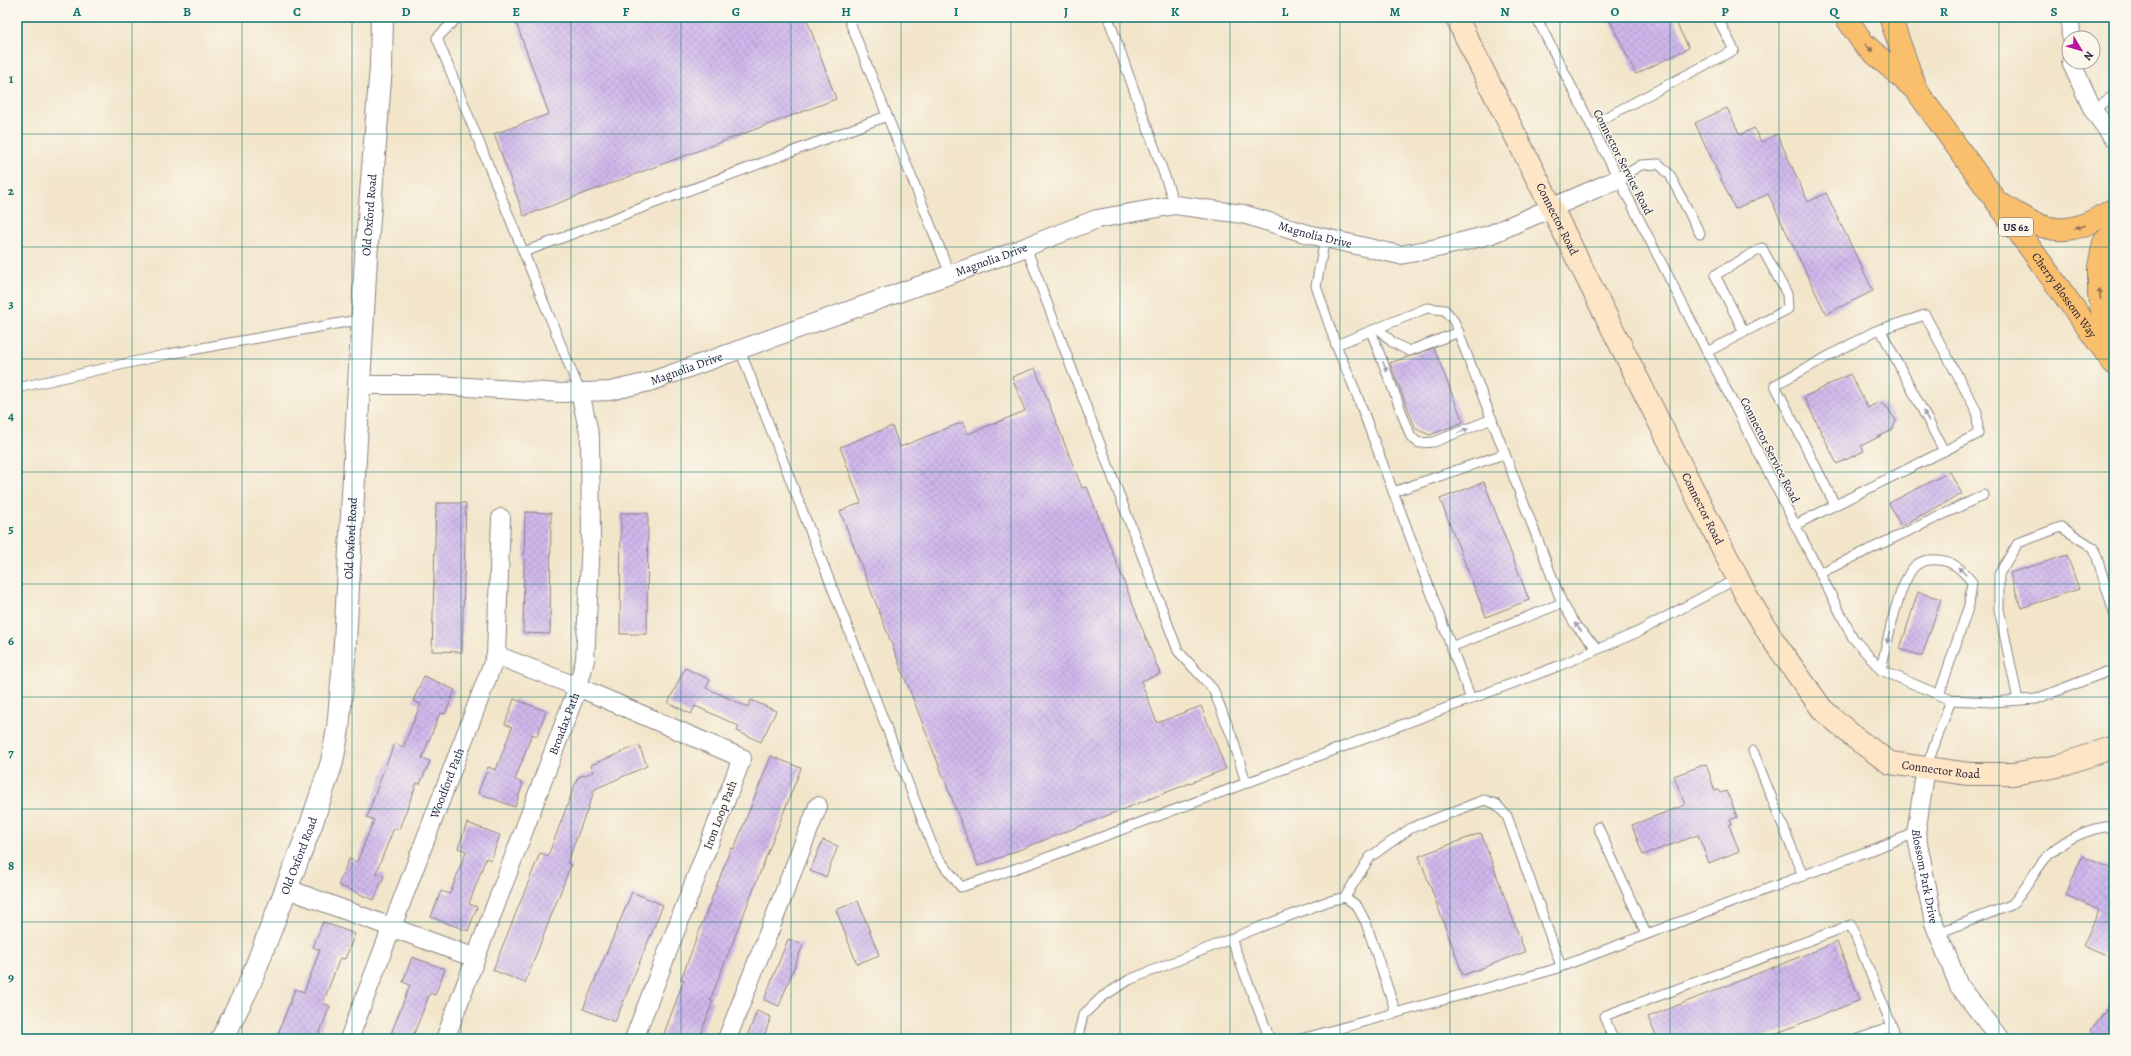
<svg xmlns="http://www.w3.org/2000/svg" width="2131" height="1056" font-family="Alegreya,serif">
<defs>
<pattern id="building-cross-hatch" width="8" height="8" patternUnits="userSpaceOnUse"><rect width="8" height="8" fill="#cfb8eb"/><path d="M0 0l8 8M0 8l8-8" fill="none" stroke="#b19eca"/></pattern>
</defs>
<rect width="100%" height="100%" fill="#fbf7ec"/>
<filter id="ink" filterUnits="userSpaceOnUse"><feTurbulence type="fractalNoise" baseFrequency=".025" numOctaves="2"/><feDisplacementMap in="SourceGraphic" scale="8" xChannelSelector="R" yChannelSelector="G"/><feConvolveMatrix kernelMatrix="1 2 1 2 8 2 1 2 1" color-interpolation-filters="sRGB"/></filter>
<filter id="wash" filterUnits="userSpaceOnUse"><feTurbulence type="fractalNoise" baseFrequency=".012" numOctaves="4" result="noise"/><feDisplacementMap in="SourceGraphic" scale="16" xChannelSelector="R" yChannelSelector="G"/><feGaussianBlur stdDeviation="0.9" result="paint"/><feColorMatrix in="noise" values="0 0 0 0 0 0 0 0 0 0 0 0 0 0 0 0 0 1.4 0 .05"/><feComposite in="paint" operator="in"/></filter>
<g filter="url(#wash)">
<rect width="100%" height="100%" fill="#f2e5ca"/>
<g id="blocks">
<g fill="url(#building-cross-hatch)">
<path d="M514,17H806L836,99L524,216L494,134L549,114Z"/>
<path d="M1608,17H1673L1689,48L1636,74Z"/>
<path d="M1727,108L1740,135L1754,128L1761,142L1777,134L1808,202L1826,193L1873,291L1826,314L1768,194L1735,209L1695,123Z"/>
<path d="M1434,348L1463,422L1430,435L1416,429L1390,363Z"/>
<path d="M1035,368L1082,488L1087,487L1160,674L1141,681L1157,723L1201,706L1226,769L978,866L840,511L861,503L840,447L892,426L900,447L963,422L968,434L1025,411L1012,377Z"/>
<path d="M1850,374L1868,408L1879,402L1887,407L1896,421L1892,430L1861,446L1864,451L1837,464L1804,397Z"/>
<path d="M1950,472L1962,494L1901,526L1889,503Z"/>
<path d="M1484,482L1529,600L1486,617L1440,499Z"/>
<path d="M436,503H466L462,652L432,651Z"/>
<path d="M525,512L551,513L550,634L523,633Z"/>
<path d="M621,513H648L647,634H620Z"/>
<path d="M2067,555L2079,589L2021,608L2010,573Z"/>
<path d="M1918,592L1941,599L1922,656L1900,649Z"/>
<path d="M685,668L710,680L706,688L748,707L751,700L776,711L761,742L737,731L739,726L695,706L691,714L668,703Z"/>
<path d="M424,676L455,690L445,714L440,713L422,758L430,761L420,784L417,783L399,829L394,828L376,873L384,876L374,900L338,885L349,859L357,862L374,820L367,817L384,769L395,743L403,747L421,704L413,701Z"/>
<path d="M514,699L546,711L537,736L532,734L515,780L523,783L515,807L478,793L488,767L496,770L512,727L505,724Z"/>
<path d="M639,745L647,766L595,789L567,863L571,865L525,983L493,970L540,853L548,856L578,777L594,772L591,765Z"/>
<path d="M771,756L801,768L710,1000L713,1001L699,1039H662L684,980L681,979L731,848L734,849Z"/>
<path d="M1706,764L1715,791L1718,790L1720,793L1727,791L1737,817L1730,820L1732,824L1729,825L1739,851L1709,863L1698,835L1643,855L1632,825L1685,805L1674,776Z"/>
<path d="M467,823L500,835L491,860L486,858L469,904L477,907L468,931L431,917L441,891L450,894L466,851L458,848Z"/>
<path d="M1481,833L1525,952L1463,975L1419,856Z"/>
<path d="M823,840L838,846L826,877L810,871Z"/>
<path d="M2082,856L2114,870V945L2109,957L2083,946L2099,910L2066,895Z"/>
<path d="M632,892L663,905L615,1022L583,1009Z"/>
<path d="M858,901L879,955L857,964L836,910Z"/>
<path d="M323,922L355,934L345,959L340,958L323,1003L330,1006L317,1039H276L295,989L304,992L320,950L313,947Z"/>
<path d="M788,939L803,945L779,1006L764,1000Z"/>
<path d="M1837,942L1860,1000L1762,1039H1657L1648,1017Z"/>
<path d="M412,957L445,969L435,995L430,993L412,1039H389L410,985L403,982Z"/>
<path d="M2114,1000V1039H2095L2091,1030Z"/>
<path d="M757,1011L771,1017L763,1039H746Z"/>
</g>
</g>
</g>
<g filter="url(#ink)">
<use href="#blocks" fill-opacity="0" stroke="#8a8482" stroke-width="1"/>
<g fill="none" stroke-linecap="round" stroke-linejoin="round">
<g stroke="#8a8482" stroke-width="11">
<g id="service">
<path d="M458,17L437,38L580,392"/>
<path d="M848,17L950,274"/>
<path d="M1108,17L1175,205"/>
<path d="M1536,17L1853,638L1881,670L1951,700L1992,702L2036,699L2106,672L2114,673"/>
<path d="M2093,110L2114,95"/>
<path d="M1591,125L1734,50L1717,17"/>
<path d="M1618,179L1641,165L1659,164L1670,175L1700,234"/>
<path d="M1325,238L1316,286L1336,345L1355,390L1471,699"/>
<path d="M1026,247L1178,651L1213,689L1233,739L1246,783"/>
<path d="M524,252L887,116"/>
<path d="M1378,328L1392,342L1409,351L1459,332"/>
<path d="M1880,329L1944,451"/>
<path d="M1371,331L1411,437L1419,443L1434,442L1492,419"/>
<path d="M1336,345L1427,308L1445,310L1454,321L1562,603L1577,627L1597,648"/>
<path d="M740,350L936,855L961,887L1038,861L1556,667L1638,632L1738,578"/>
<path d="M1707,352L1788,309L1787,294L1762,248L1715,275L1744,332"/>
<path d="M17,388L169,354L363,319"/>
<path d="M1393,492L1504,454"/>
<path d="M1795,525L1978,434L1977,412L1925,315L1875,331L1775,385L1835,505"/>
<path d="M1820,573L1984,495"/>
<path d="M1451,647L1562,603"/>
<path d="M1881,670C1886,646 1898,586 1913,568C1919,561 1929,559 1938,560C1954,561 1962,570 1972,582L1969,605L1939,695"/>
<path d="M2018,700L1999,609V574L2018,543L2061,527L2094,548L2114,613"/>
<path d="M1753,751L1803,876"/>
<path d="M1926,768L1951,700"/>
<path d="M1598,827L1646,934"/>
<path d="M1345,897L1370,857L1411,828L1484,800L1496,804L1507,816L1561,966"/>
<path d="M1938,933L2011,905C2025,892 2032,875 2044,860C2059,841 2090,827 2114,826"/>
<path d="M1231,939L1270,1039"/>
<path d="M1079,1039L1078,1036L1083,1015L1102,997L1129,980L1260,927L1326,902L1345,897L1357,906L1366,923L1396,1013"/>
<path d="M1301,1039L1552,970L1916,833"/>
<path d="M1613,1039L1604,1016L1851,925L1897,1039"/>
<path d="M1859,1039L1891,1027"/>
</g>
</g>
<g stroke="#8a8482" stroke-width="20">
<g id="minor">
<path d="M2070,17L2071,38"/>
<path d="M2071,62L2093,110L2114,139"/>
<path id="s1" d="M359,385H436L560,393L610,391L649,382L1013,252L1097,219L1175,205L1243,214L1308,234L1400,255L1437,248L1489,235L1618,179"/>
<path d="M496,655L578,687L742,758L634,1039"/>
<path id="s2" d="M1926,768L1916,833L1934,923L1959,986L2000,1039"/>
<path d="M285,888L475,958"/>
<path id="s3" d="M349,1039L496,655L501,518"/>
<path id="s4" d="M445,1039L578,687L585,660L591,540L590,438L580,392"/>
<path d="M727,1039L818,806"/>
</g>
</g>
<g stroke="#8a8482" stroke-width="24">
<g id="tertiary">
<path id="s5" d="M222,1039L249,985L311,825L332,762L338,729L344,660L366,257L381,67L382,17"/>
</g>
</g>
<g stroke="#8a8482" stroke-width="24">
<g id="secondary">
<path id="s6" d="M1456,17L1746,595L1773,640L1822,709L1855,738L1890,763L1969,774H2013L2058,766L2114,747"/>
</g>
</g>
<g stroke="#8a8482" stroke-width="24">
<g id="primary">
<path id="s7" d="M1846,17L1863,43L1916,90L2114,364"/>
<path d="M1890,17L1915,87"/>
<path d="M2004,206C2048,235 2069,238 2114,209"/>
<path d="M2110,353L2099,294V267L2104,242L2114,232"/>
</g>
</g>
<use href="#service" stroke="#fff" stroke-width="9"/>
<use href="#minor" stroke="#fff" stroke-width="18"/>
<use href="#tertiary" stroke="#fff" stroke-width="22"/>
<use href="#secondary" stroke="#fde5c5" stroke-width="22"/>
<use href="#primary" stroke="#f9bf6d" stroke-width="22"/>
</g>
<defs><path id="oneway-solid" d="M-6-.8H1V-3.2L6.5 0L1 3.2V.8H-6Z"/></defs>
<g fill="#8e7054">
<use href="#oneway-solid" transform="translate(1869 48) rotate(42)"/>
<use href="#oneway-solid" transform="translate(2080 227) rotate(163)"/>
<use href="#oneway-solid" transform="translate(2100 294) rotate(-96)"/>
</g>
<g fill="#9c9ca7">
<use href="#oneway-solid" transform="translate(1385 367) rotate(69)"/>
<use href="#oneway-solid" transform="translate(1926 416) rotate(-118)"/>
<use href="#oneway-solid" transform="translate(1463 431) rotate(-22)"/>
<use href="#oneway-solid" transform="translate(1962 571) rotate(-135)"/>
<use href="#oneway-solid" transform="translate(1578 627) rotate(-128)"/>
<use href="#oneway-solid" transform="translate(1888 638) rotate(103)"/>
</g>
</g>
<path fill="none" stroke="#0f766e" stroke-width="1" stroke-opacity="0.55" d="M132,17V1039M242,17V1039M352,17V1039M461,17V1039M571,17V1039M681,17V1039M791,17V1039M901,17V1039M1011,17V1039M1120,17V1039M1230,17V1039M1340,17V1039M1450,17V1039M1560,17V1039M1670,17V1039M1779,17V1039M1889,17V1039M1999,17V1039M17,134H2114M17,247H2114M17,359H2114M17,472H2114M17,584H2114M17,697H2114M17,809H2114M17,922H2114"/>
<g text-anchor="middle" stroke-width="3" stroke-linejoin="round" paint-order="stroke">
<rect fill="#fbf7ec" stroke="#636270" stroke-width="1" x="1999" y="218" width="34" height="18" rx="3"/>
<g font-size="11" font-weight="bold" fill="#22223b">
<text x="2016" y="231">US 62</text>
</g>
<g font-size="12" fill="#22223b" stroke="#fbf7ec">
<text transform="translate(1623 162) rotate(63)" y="4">Connector Service Road</text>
<text dy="4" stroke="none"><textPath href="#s5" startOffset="847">Old Oxford Road</textPath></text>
<text dy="4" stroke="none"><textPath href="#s6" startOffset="226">Connector Road</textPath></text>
<text dy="4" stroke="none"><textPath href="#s1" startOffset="991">Magnolia Drive</textPath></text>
<text dy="4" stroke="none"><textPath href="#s1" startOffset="655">Magnolia Drive</textPath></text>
<text dy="4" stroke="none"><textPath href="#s7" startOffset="355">Cherry Blossom Way</textPath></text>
<text dy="4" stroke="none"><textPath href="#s1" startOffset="331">Magnolia Drive</textPath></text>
<text transform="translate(1770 450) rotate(63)" y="4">Connector Service Road</text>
<text dy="4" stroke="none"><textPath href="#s6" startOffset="550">Connector Road</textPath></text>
<text dy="4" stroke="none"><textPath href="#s5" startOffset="523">Old Oxford Road</textPath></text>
<text dy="4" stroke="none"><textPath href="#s4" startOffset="337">Broadax Path</textPath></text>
<text dy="4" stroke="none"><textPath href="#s6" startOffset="922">Connector Road</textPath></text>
<text dy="4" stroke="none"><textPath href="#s3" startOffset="274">Woodford Path</textPath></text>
<text transform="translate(720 815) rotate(-69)" y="4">Iron Loop Path</text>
<text dy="4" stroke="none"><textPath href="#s5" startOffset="199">Old Oxford Road</textPath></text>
<text dy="4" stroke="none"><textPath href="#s2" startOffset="110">Blossom Park Drive</textPath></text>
</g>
</g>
<rect width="2131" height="1056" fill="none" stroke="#fbf7ec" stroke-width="44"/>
<g transform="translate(2081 50) rotate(128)"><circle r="19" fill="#fbf7ec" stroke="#a4a2a5"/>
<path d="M0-3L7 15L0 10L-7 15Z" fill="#b5179e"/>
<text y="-6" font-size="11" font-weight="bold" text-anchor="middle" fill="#22223b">N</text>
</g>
<rect x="22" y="22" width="2087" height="1012" fill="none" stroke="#0f766e" stroke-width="1.5"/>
<g font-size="13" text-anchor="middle" font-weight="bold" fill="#0f766e">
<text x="77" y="16">A</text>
<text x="187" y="16">B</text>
<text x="297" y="16">C</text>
<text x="406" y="16">D</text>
<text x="516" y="16">E</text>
<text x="626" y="16">F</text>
<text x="736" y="16">G</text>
<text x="846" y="16">H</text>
<text x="956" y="16">I</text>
<text x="1066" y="16">J</text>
<text x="1175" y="16">K</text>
<text x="1285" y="16">L</text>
<text x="1395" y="16">M</text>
<text x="1505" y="16">N</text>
<text x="1615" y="16">O</text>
<text x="1725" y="16">P</text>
<text x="1834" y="16">Q</text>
<text x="1944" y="16">R</text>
<text x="2054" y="16">S</text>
<text x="11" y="83">1</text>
<text x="11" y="195">2</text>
<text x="11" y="308">3</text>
<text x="11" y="420">4</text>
<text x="11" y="533">5</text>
<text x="11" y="645">6</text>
<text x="11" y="757">7</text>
<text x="11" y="870">8</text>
<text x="11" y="982">9</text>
</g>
</svg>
